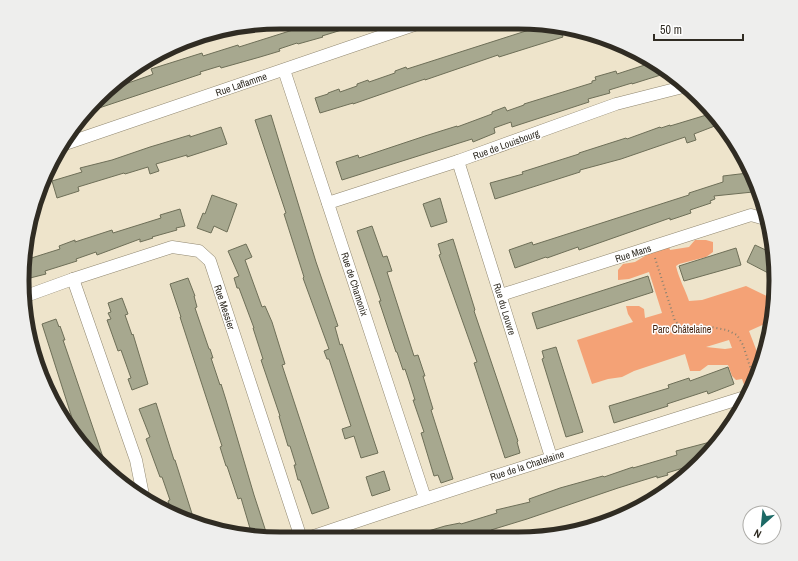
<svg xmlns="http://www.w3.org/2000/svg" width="798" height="561" font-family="'Archivo Narrow',sans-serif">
<rect width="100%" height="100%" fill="#eee4cb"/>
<path fill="#f4a276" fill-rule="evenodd" d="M695,240H706L713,242V252L706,257L679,264L676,266C679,279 685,289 689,301L702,300L746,286L775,300L769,322L749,331L759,357L749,395L748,396L742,379L736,380L732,376L728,365H708L700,371H690L685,354L634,371L622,377L608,379L592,384L577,340L633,322L628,314L626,306H639L644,309L645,318L662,313L649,272L629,279L618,280V270L623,264L635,262L668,242L670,250L689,247ZM729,340L732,348L725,349L706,347Z"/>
<g fill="#a7a88f" stroke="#6e6f58">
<path d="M315,23H358V25L322,36L323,37L298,44L297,43L279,49L280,51L260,57L221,68L220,66L200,72L201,74L84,113L111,89L151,75L153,74L151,69L202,53L203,56L238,45L239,47Z"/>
<path d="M528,26L568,27L578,31L562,35L563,37L534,46L499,57L498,55L425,80V79L353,104V103L320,113L315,98L328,94V93L339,89L340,92L357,86V84L368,80L369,82L395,73V71L406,67L407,69L529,30Z"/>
<path d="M654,62L667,73L632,84V83L609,90L610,93L588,99L589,102L512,127L511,122L494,128L495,133L473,142L472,139L342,180L336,162L358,155L359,158L425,136L457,126V127L492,114V112L505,107L507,111L524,105V104L592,83V81L596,80L595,77L616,71L617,74Z"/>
<path d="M713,113L720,124L694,134L696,140L687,143L685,137L621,159L580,170V172L495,199L490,183L523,174L522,172L579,154V153L626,138L627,139L660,127L661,128L670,125V126Z"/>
<path d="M271,115L316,262L338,326L335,327L340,345L342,344L378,453L361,458L354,436L345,439L342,429L351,426L329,359H327L324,351L329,349L303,278L304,277L284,214L286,213L255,120Z"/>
<path d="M221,127L227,144L187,157V155L156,164L159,171L150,174L148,167L125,174L124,173L78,187L79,191L57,198L52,181L82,172L80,168L112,160L150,147L190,135V137Z"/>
<path d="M748,173L751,178L753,192L714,196L715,199L710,201L711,203L690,210L691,213L670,220V218L579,250L578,247L547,258L546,257L515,268L509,250L532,242L533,245L689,195V193L723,182V176Z"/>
<path d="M212,195L237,204L227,232L214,226L211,233L197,228L203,213L205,214Z"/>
<path d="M440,198L447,222L431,227L423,204Z"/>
<path d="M180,209L185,226L176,228L177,230L152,237L153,238L140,242V239L97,255L96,252L76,259L77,261L45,271L46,274L30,278L25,260L60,249L59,246L75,240V242L112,230L113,233L161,218L160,215Z"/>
<path d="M372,226L383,257L387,256L392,271L387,272L414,356L418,355L425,376H423L433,409L431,410L453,479L441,483L438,475L434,476L421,433L424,432L413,400H415L409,381L405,369L403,370L397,352H396L379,301H381L357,231Z"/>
<path d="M453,239L475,310L474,311L518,441L517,442L520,453L505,458L474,363L477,362L439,255L441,254L438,244Z"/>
<path d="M246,244L252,257L245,260L262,307L265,306L272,322L285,364L282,365L329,508L312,514L300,480H298L294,465H296L290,446H288L279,416H280L261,360L263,359L253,328H254L239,288H237L234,278L239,276L228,251Z"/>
<path d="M755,245L770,252L772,275L747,262Z"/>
<path d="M736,248L741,265L684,281L679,266Z"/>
<path d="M648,276L653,292L537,329L532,313Z"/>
<path d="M188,278L195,296H194L197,307L195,308L209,349H210L213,358H211L220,385L221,384L226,400L254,495L268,538L252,535L241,498L238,499L227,466H226L220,447L222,446L180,317H181L170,284Z"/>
<path d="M122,298L128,314L125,315L132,335L133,334L148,384L132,390L128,379L131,378L121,350L118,351L107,320L111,319L108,313L111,312L108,303Z"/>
<path d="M56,319L59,327L60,326L65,340H63L106,466L86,451L81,443L73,421L42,324Z"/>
<path d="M556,347L583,432L566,437L542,359L544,358L542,351Z"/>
<path d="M728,367L734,384L708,394L707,391L667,404L668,406L614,423L609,406L669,388L668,385L689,378L690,381Z"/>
<path d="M156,403L174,460H175L194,520L172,514L168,501L170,500L162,477H160L146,439L150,437L139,409Z"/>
<path d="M714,441L696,464L667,473L668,475L657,478V476L618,488L527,519L491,530L492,533L476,537L415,538V535L445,526L460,523L461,524L497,513L496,510L530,502L529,499L560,488L603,476L604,477L633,467V468L677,455L676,451Z"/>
<path d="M384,471L390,490L372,496L366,477Z"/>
</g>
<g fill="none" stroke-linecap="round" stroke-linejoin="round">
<g stroke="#908770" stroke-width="13">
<g id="minor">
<path d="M284,70L425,498"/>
<path d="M65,144L417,24"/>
<path d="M458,161L551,457"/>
<path d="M328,203L458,161L616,104L683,87"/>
<path d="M73,279L136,460L143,495"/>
<path d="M501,295L751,215L765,219"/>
<path d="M26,296L73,279L172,247L199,251L210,261L301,538"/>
<path d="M308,538C454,488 601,442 748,396"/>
</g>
</g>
<path stroke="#888271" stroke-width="2" stroke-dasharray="1 3" stroke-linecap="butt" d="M655,258L675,321L685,330L701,325L727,330L737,335L743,345L754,379"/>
<use href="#minor" stroke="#fff" stroke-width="12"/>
</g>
<g text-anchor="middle" stroke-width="3" stroke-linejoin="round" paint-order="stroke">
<g font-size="10" fill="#302c23" stroke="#fff">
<text transform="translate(241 84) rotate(-19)" y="4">Rue Laflamme</text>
<text transform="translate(506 144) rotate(-20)" y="4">Rue de Louisbourg</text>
<text transform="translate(633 253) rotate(-18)" y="4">Rue Mans</text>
<text transform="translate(355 284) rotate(72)" y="4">Rue de Chamonix</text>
<text transform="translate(225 307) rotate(72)" y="4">Rue Messier</text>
<text transform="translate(505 309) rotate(73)" y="4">Rue du Louvre</text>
<text transform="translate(527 465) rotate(-18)" y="4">Rue de la Chatelaine</text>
</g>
<g font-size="10" fill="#411e09" stroke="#fff">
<text x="682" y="333">Parc Châtelaine</text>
</g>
</g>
<path d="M0 0H798V561H0ZM280 29H518A251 251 0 0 1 769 280V281A251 251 0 0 1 518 532H280A251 251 0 0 1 29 281V280A251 251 0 0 1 280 29Z" fill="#eeeeed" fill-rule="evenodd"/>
<path fill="none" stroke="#302c23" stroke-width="5" d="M280 29H518A251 251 0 0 1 769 280V281A251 251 0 0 1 518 532H280A251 251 0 0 1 29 281V280A251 251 0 0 1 280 29Z"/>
<g transform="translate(762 525) rotate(207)"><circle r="19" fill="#ffffff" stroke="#acaba7"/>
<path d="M0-3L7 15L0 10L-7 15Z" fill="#1c6965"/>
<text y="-6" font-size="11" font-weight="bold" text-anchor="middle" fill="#302c23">N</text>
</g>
<path d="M654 34v6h89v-6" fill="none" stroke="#302c23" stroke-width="2"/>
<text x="660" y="34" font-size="12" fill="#302c23" stroke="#ffffff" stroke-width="3" paint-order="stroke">50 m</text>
</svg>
